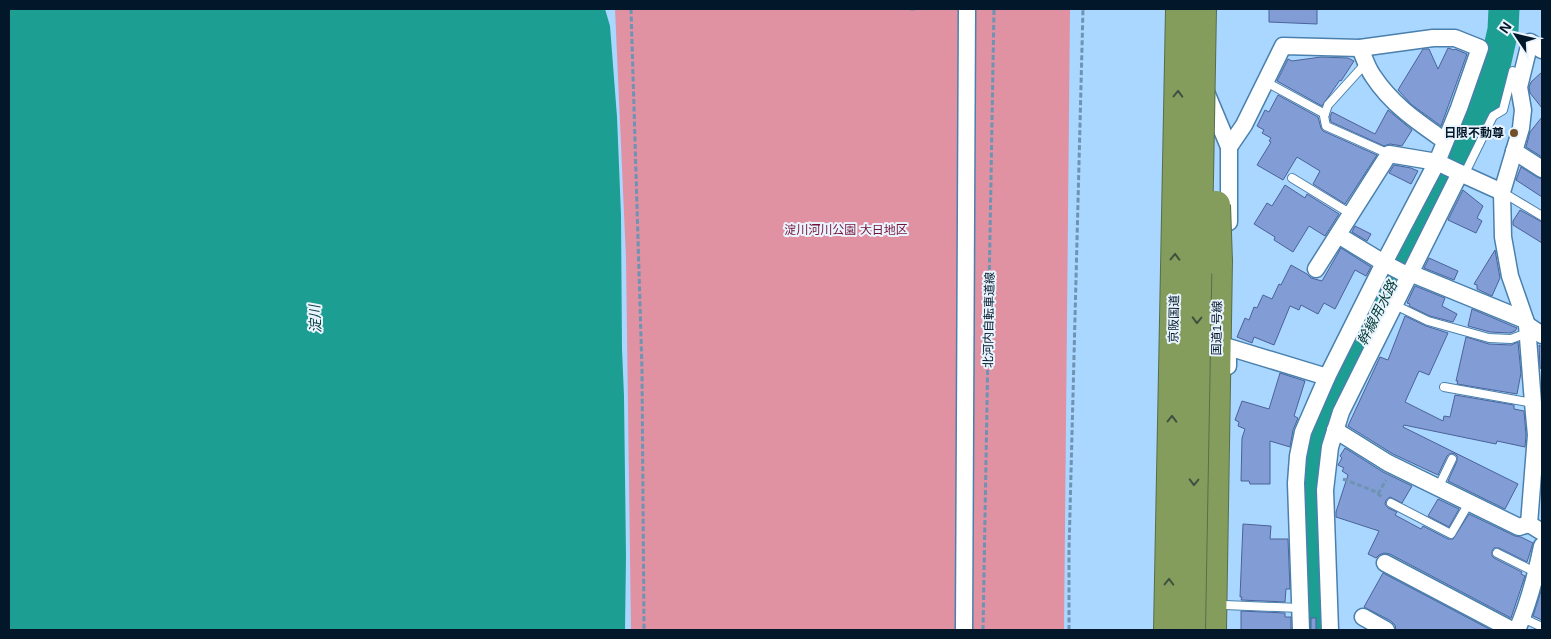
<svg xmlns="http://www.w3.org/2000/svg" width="1551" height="639" font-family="Helvetica,'Noto Sans JP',sans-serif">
<rect width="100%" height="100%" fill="#aad7ff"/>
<path fill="#e091a2" d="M615,9H1070L1064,630H631L626,258Z"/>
<path fill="#1c9e93" d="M9,9H605L610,26L617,117L621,215L622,349L624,396L626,556L625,630H9Z"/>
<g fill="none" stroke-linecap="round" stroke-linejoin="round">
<path stroke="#1c9e93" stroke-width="31" d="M1317,630L1312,477L1317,441L1331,404L1470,133L1489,92L1503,30L1504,9"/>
</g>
<g fill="#829cd6" stroke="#4b6298">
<path d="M1269,9H1317V24L1269,22Z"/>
<path d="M1448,48L1454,50L1455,49L1467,54L1441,126L1412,105L1398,90L1423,49H1429L1438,69Z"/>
<path d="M1321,57L1348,58L1354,61L1341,81L1340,80L1322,106L1277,81L1288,59L1292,61Z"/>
<path d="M1542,72V108L1530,93L1529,87L1531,82Z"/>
<path d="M1278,95L1318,117L1321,128L1323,131L1377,155L1345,204L1313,184L1320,171L1297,157L1283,180L1257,165L1271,142L1269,141L1271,138L1262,133L1264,130L1257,126L1265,110L1269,112Z"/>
<path d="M1388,110L1412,130L1402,146L1390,144L1384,146L1331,122L1330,117L1332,112L1375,134Z"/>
<path d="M1542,117V157L1526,147L1530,132Z"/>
<path d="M1394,165L1411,168L1418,171L1411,184L1389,173Z"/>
<path d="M1521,167L1537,177L1542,179V197L1516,180Z"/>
<path d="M1285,185L1305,198L1307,194L1339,214L1325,236L1309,226L1293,252L1274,240L1275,237L1254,224L1267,203L1272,206Z"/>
<path d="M1463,190L1483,206L1477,218L1482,221L1476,233L1448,220Z"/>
<path d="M1520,210L1542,222V243L1513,225V221Z"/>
<path d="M1355,226L1371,234L1367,241L1352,232Z"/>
<path d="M1341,248L1371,267L1366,276L1355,270L1335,309L1324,303L1318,314L1301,305L1299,310L1290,306L1274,345L1254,337L1252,343L1237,337L1245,318L1249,320L1254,307L1257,308L1263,295L1272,299L1279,284L1281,285L1291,265L1307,274L1311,278L1322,281Z"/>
<path d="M1495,250L1500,278L1492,296L1477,289V285L1474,284Z"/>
<path d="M1429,258L1458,271L1454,280L1424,268Z"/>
<path d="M1415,286L1445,298L1442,306L1457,314L1453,322L1430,316L1409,306L1410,304L1407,303Z"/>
<path d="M1472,309L1517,328L1515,331L1510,333L1490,332L1468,326Z"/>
<path d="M1405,316L1426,326L1448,333L1429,375L1419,371L1405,402L1443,421L1444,416L1450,417L1455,395L1514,405V409L1524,411L1526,435L1525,447L1497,441L1496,444L1404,425L1403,427L1518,484L1505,509L1448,481L1457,461V456L1455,454L1451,453L1447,456L1438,475L1393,454L1348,426L1380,357L1388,360Z"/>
<path d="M1466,337L1489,344L1511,345L1518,342L1521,373L1517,394L1457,384L1458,381H1456Z"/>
<path d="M1539,345L1542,347V369L1540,368Z"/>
<path d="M1280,373L1305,381L1294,416L1298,418L1293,430L1290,447L1270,441V484H1250L1249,481H1241L1242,438L1245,429L1238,426L1239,422L1235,420L1242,401L1269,409Z"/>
<path d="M1345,448L1383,472L1412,486L1402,503L1390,497L1386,500L1385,504L1388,508L1397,512L1395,515L1421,529L1423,526L1448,539H1453L1469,514L1515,536L1521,537L1533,543L1527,562L1499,548H1494L1492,551V556L1494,558L1522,572L1521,574L1525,576L1511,618L1390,554L1384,553L1379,555L1376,558L1368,554L1379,531L1336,517V512L1348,475L1342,471L1344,468L1338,465L1342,458L1340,456Z"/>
<path d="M1438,499L1459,509L1449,527L1428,516Z"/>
<path d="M1243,524L1271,526L1270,539H1288L1290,589H1286L1285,602L1241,600L1242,597H1240Z"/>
<path d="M1383,573L1491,630H1396L1395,625L1391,621L1364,607Z"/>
<path d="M1542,588V620L1533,616Z"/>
<path d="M1241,611L1285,613V617H1291V630H1241Z"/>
<rect x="1311" y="618" width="5" height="12"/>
</g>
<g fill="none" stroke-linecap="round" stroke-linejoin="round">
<g stroke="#4a80ad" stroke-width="10">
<g id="lane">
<path d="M1366,63L1328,105L1324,116L1326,126L1389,154"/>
<path d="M1266,82L1325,114"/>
<path d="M1464,175L1493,116L1503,110L1513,71"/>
<path d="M1292,178L1351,214"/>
<path d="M1502,192L1542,216"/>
<path d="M1395,305L1428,321L1489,338L1511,339L1527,333"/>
<path d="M1444,387L1533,403"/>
<path d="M1438,488L1452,459"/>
<path d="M1391,503L1451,534L1469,503"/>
<path d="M1497,553L1537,573"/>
<path d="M1225,605L1300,608"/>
<path d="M1523,618L1542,627"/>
</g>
</g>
<g stroke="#4a80ad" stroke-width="19">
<g id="street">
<path d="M1360,48C1364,57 1367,68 1373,76C1392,105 1418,122 1445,141"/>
<path d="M1542,50L1530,42L1519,87L1523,110L1521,128L1502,192L1503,237L1510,276L1527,325L1533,403L1536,435L1529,524L1542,532"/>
<path d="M1206,92L1229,147V222"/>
<path d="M1229,147L1244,125L1283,46L1360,48L1433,38H1455L1480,48L1459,108L1437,162L1384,263L1327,377L1303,432L1298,456L1296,483L1301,630"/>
<path d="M1514,151L1542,169"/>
<path d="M1338,235L1384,263L1409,276"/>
<path d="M1316,269L1389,154L1437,162L1460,173"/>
<path d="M1410,273L1525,320"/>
<path d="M1527,325L1542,335"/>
<path d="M1228,366V347L1327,377"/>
<path d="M1335,430L1388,463L1519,527L1529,524"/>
<path d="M1385,563L1512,630"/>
<path d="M1363,617L1386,630"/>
<path d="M964,630L967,9"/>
<path d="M1330,630L1325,490L1330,447L1341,412L1460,173L1502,192"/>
<path d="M1517,630C1529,603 1536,575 1542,546"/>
</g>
</g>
<g stroke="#576e4a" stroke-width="30">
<path id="highway" d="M1212,630L1218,261"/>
</g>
<g stroke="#6e93b3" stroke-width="3" stroke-dasharray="5 2.5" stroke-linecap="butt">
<path d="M631,9L642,370L644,630"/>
<path d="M910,9H916"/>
<path d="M1343,479L1374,491L1382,497"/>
<path d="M1378,494L1386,480"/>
<path d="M983,630L994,9"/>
<path d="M1069,630V550L1083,9"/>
</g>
<use href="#lane" stroke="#fff" stroke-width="8"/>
<use href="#street" stroke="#fff" stroke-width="16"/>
<use href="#highway" stroke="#859d5c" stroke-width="28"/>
<g stroke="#576e4a" stroke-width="30" stroke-linecap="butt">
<g id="highway-bridge">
<path d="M1216,205L1218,261"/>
<path d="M1168,630L1180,9"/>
<path d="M1191,630L1202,9"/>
</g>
</g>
<use href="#highway-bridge" stroke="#859d5c" stroke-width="28"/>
</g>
<defs><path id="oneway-chevron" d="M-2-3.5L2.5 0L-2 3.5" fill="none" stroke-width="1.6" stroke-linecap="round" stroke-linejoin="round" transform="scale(1.25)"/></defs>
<g stroke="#3d5340">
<use href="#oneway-chevron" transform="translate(1178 94) rotate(-89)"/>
<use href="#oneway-chevron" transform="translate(1175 257) rotate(-89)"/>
<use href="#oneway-chevron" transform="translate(1197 320) rotate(91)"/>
<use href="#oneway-chevron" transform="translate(1172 419) rotate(-89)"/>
<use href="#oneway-chevron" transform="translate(1194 482) rotate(91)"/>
<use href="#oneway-chevron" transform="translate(1169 582) rotate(-89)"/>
</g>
<circle fill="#734f29" stroke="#e9f4fe" stroke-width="2" cx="1514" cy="133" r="5"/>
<g text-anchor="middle" stroke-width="4" stroke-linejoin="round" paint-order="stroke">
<g font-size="12" font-weight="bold" fill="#021729" stroke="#e9f4fe" text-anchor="end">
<text x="1504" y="137">日限不動尊</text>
</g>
<g font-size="12" fill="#771237" stroke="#e9f4fe">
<text x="846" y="234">淀川河川公園 大日地区</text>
</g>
<g font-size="12" fill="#021729" stroke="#e9f4fe">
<text transform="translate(1174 319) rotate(-89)" y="4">京阪国道</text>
<text transform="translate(989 320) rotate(-89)" y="4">北河内自転車道線</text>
<text transform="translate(1217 328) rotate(-89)" y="4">国道1号線</text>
</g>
<g font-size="14" font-style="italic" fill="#043c37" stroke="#e9f4fe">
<text transform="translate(1377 313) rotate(-63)" y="5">幹線用水路</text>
<text transform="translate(315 319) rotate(-93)" y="5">淀川</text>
</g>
</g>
<rect width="1551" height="639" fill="none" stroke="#021729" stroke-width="20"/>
<g transform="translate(1516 35) rotate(305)" stroke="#e9f4fe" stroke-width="4" paint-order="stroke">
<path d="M0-4L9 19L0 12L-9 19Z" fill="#021729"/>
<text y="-8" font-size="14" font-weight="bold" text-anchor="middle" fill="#021729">N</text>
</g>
</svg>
